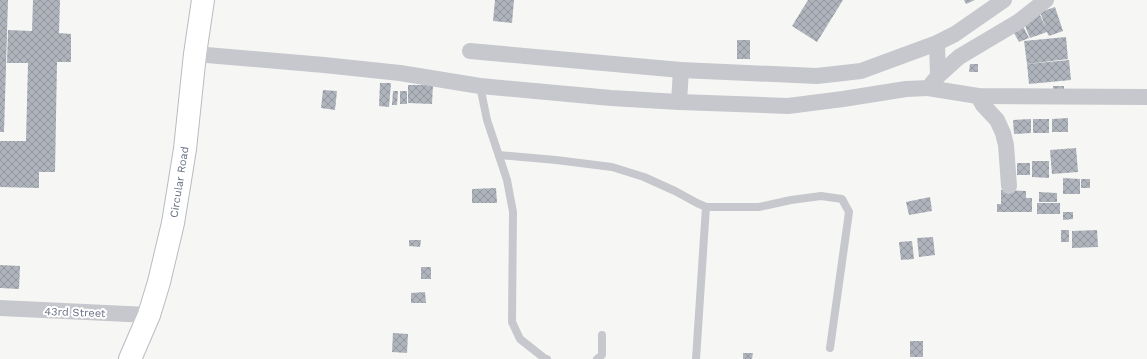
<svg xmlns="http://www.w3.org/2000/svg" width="1147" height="359" font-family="'Work Sans',sans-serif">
<defs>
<pattern id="building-cross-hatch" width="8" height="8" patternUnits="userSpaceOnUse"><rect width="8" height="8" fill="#afb3bb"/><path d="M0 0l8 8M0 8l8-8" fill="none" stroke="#92969e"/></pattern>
</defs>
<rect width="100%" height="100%" fill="#f6f7f4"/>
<g fill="url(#building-cross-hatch)">
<path d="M0,0H8L4,132H0Z"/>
<path d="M33,0H60L59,33L71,34V62H57L55,172H39V188L0,187V141H26L28,63H7L8,30L32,31Z"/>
<path d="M495,0H514L512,23L493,21Z"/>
<path d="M808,0H843L817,42L792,26Z"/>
<path d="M964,0H975L966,4Z"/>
<path d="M1055,7L1063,31L1049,36L1047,32L1030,38L1023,21L1040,15L1046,28L1040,12Z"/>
<path d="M1023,26L1029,38L1019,42L1013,31Z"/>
<path d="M1066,37L1068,59L1027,64L1024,41Z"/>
<rect x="737" y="40" width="13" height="19"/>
<path d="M1069,60L1071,80L1029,84L1027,64Z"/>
<path d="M970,64H978V72H969Z"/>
<path d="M380,83H391L389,107L379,106Z"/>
<path d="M408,85H433L432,104L408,103Z"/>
<rect x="1053" y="86" width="11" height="5"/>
<path d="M323,90L337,91L335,110L321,108Z"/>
<path d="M393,91H398L397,105H392Z"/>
<rect x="400" y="91" width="7" height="13"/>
<path d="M1068,118V132H1052V119Z"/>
<path d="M1031,119V133L1014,134L1013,120Z"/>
<rect x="1033" y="119" width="16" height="14"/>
<path d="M1076,148L1078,172L1052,174L1050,150Z"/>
<path d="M1032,161H1049V178L1032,177Z"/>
<rect x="1017" y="163" width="13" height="12"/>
<path d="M1063,178L1080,179V194H1063Z"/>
<rect x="1081" y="179" width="9" height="9"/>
<path d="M496,188L497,203H472V189Z"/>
<path d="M1001,190L1026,191V198H1032V212H997V204H1001Z"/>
<path d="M1039,192L1057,193V202H1039Z"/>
<path d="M930,197L932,211L909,215L906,202Z"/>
<rect x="1037" y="203" width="23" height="11"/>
<path d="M1063,212H1073V219L1063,220Z"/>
<rect x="1061" y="230" width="8" height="12"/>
<path d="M1097,230L1098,247L1072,248V231Z"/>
<path d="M933,237L935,255L919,257L917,238Z"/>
<path d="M409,240H421L420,247L409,246Z"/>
<path d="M912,241L914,259L901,260L899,242Z"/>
<path d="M0,265L20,266L19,289L0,288Z"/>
<rect x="421" y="267" width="10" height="12"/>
<path d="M425,292L426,303H411V293Z"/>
<path d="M393,333L408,334L407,353L392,352Z"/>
<rect x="910" y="341" width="13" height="16"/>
<path d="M743,353H753L752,359H743Z"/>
</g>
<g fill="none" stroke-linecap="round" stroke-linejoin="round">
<g stroke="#b9bbc0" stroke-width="24">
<path id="primary" d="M130,359L149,315L159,282L173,223L185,149L195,54L203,0"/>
</g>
<g stroke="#c7c8cd" stroke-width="8">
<path d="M480,86L487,120L507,180L513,212L512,322L520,339L544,358L547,359"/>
<path d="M499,155L556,160L612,167L644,177L675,191L697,203L706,207H759L791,200L821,196L842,199L849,212L830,348"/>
<path d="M597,359L602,355V335"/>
<path d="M696,359L706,207"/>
</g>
<g stroke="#c7c8cd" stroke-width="16">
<path d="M937,43L938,76"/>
<path d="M470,51L681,70L817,76L861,71L937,43L955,34L1004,0"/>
<path d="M195,54L324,65L400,73L480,86L611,98L679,102L788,106L843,99L906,89L928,88L938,76L959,57L1018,22L1046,0"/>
<path d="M928,88L978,96L1147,97"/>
<path d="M978,96L983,105L997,120L1003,133L1006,145L1009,186"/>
<path d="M679,102L681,70"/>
<path d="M0,308L149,315"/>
</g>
<use href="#primary" stroke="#fff" stroke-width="22"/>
</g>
<g text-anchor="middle" stroke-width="4" stroke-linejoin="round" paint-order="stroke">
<g font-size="11" fill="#666e84" stroke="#fff">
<text transform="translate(179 182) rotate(-81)" y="4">Circular Road</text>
<text transform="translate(75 312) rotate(2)" y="4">43rd Street</text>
</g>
</g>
</svg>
